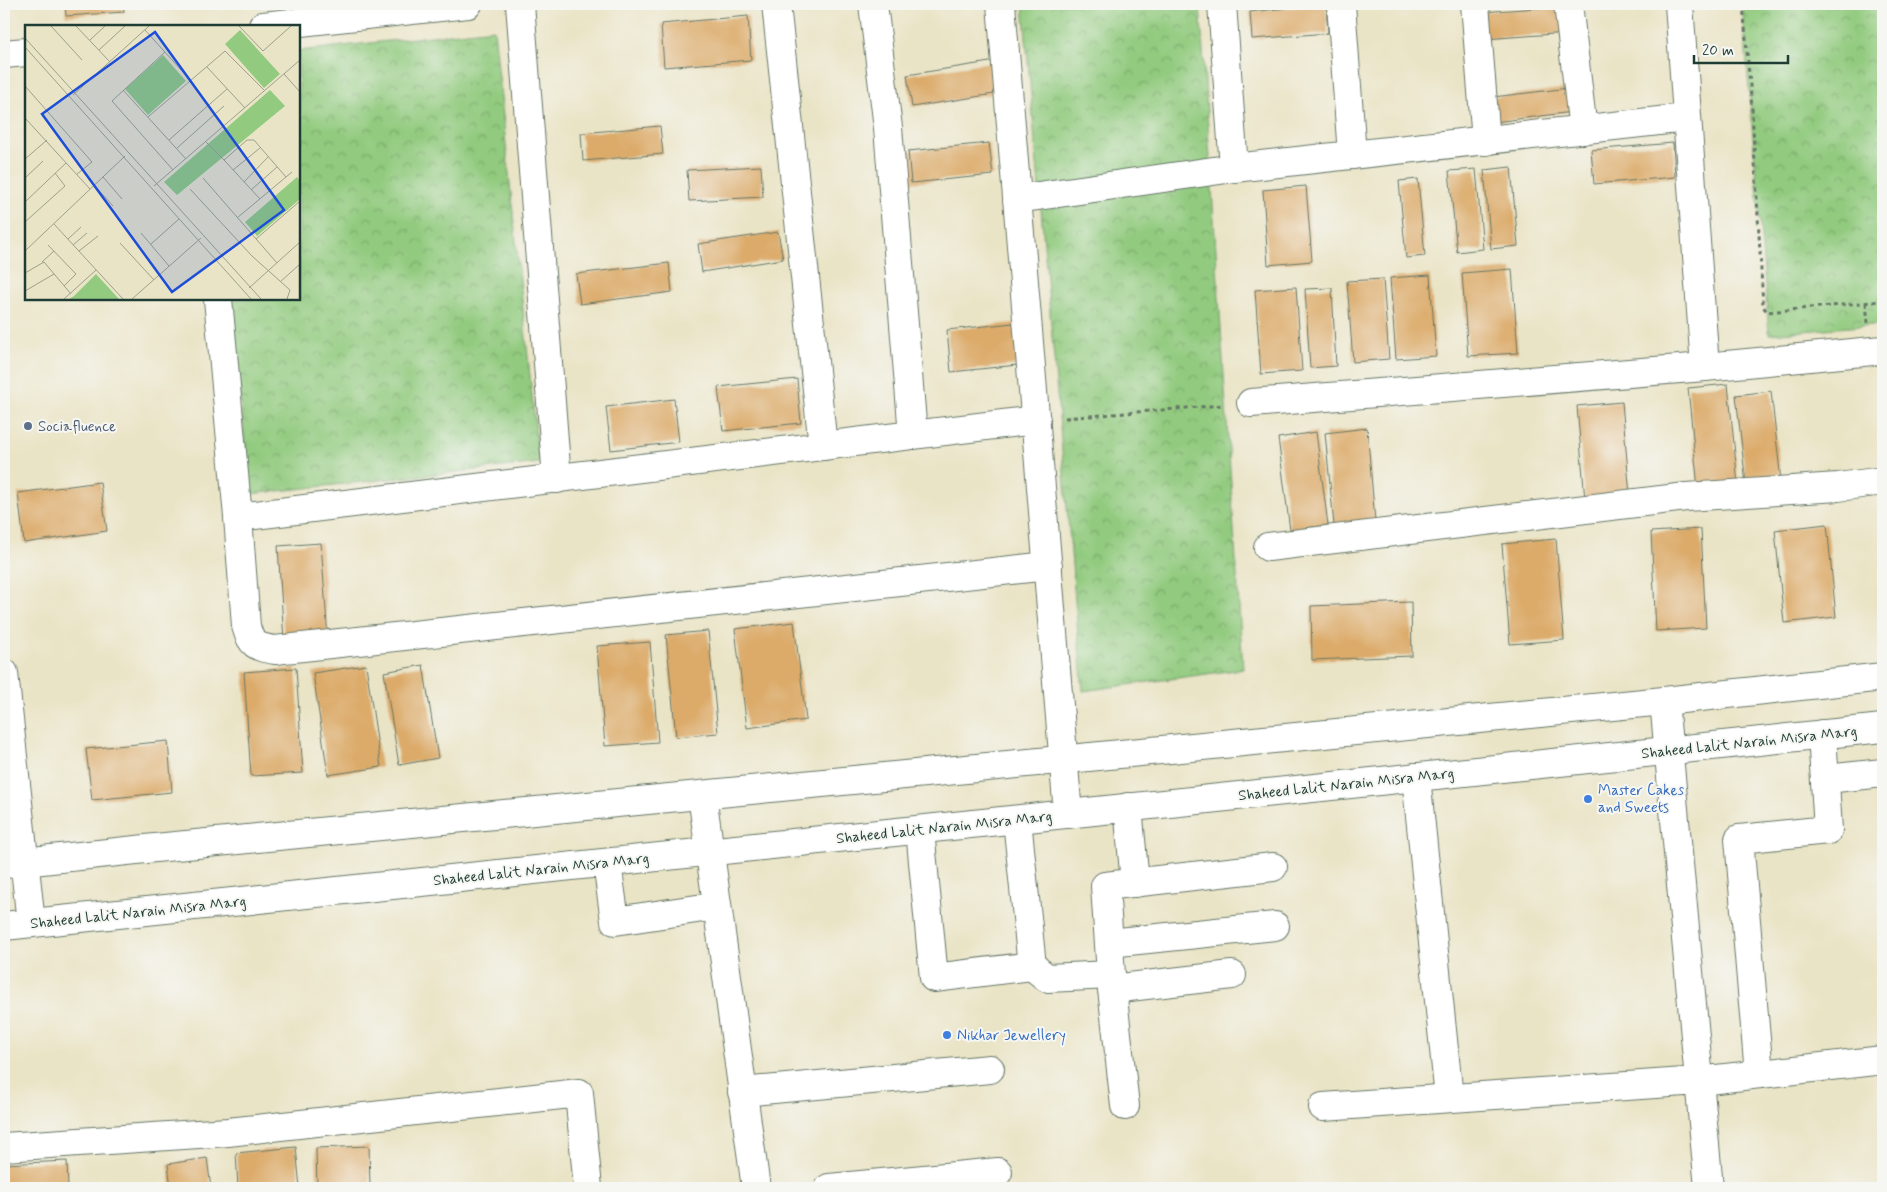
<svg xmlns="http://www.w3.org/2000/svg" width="1887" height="1192" font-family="Mynerve,sans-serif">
<defs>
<pattern id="park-crowns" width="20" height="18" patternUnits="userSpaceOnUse" patternTransform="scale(1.25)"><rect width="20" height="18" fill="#92cb7f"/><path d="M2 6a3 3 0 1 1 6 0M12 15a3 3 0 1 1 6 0" fill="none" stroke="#77a669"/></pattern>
</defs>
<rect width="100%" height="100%" fill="#f6f6f2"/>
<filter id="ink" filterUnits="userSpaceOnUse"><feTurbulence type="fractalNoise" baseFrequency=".02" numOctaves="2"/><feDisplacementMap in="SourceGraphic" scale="10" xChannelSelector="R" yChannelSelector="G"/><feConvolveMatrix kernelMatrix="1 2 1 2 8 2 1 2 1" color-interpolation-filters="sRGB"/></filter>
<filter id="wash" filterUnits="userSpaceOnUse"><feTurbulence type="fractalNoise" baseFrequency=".0096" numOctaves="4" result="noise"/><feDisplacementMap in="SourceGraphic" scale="20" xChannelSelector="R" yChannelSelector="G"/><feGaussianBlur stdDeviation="1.12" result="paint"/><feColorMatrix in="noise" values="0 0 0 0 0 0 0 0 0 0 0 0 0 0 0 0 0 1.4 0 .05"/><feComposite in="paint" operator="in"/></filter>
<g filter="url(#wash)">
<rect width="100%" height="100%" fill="#eae4c6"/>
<g fill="url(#park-crowns)" stroke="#58845a">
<path d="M1023,4H1200L1243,669L1083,691Z"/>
<path d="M1742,4H1883V324L1769,334Z"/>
<path d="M494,29L539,463L250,494L230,299H299V51Z"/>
</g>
<g id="blocks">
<g fill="#dcab6b">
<path d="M65,4H123L124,12L66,16Z"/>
<path d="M1326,4L1328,33L1252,39L1250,12Z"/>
<path d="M1566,6L1568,33L1484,39L1482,12Z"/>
<path d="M748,16L751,60L664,67L661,24Z"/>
<path d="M996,61L1000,93L912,107L907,75Z"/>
<path d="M1569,88L1572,112L1495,122L1493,97Z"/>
<path d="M660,126L663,154L583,161L581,133Z"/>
<path d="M989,143L993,175L911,183L908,151Z"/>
<path d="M1673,143L1675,177L1594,184L1591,150Z"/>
<path d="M761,166L763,197L689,201L687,170Z"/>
<path d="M1511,167L1518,246L1491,249L1484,170Z"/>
<path d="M1476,169L1483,249L1457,252L1449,171Z"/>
<path d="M1418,179L1425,256L1406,258L1399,181Z"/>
<path d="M1306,186L1312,261L1268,265L1263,190Z"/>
<path d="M778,232L783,259L702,272L698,244Z"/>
<path d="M669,263L672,292L580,304L576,274Z"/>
<path d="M1512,269L1518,353L1468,356L1462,273Z"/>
<path d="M1430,275L1436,356L1396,359L1390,278Z"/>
<path d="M1383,279L1389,359L1353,362L1347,281Z"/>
<path d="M1296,287L1302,371L1261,374L1255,290Z"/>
<path d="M1332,288L1336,366L1310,368L1305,289Z"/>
<path d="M1023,322L1027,364L951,372L947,330Z"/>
<path d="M797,379L801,423L723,431L718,387Z"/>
<path d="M1728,384L1738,484L1698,488L1688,388Z"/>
<path d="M1771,391L1781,481L1746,484L1736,395Z"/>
<path d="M674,399L679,442L611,450L606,407Z"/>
<path d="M1622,402L1630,496L1585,500L1577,406Z"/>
<path d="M1367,428L1375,521L1334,525L1325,433Z"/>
<path d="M1316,432L1328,525L1290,530L1278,438Z"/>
<path d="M100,482L107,531L24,543L18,493Z"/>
<path d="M1827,524L1836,617L1784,623L1775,530Z"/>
<path d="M1701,529L1706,628L1656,631L1651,532Z"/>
<path d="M1556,539L1564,640L1510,644L1502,544Z"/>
<path d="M321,543L328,638L284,641L278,546Z"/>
<path d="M1411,602L1412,656L1312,660L1311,606Z"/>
<path d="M794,622L806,720L747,728L735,629Z"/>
<path d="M708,631L718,733L676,737L666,635Z"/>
<path d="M650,642L658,742L605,746L597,646Z"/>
<path d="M366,665L381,767L328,775L313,673Z"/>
<path d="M423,665L438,758L399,765L384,672Z"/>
<path d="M296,668L303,773L251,776L244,672Z"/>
<path d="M168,741L172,792L92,800L86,749Z"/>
<path d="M369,1146L370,1188H317L316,1148Z"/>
<path d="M296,1147L300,1188H238L236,1153Z"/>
<path d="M207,1158L211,1188H171L168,1164Z"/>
<path d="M67,1161L68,1188H4V1164Z"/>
</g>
</g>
</g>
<g filter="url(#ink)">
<use href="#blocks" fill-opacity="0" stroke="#667767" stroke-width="1"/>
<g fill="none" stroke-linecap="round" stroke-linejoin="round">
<g stroke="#667767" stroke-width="30">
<g id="minor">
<path d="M520,4L557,479"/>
<path d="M776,4L823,446"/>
<path d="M873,4L888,128L913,435"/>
<path d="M1001,4L1068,814"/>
<path d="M1222,4L1234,168L1686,118"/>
<path d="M1341,4L1352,155"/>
<path d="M1475,4L1486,141"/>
<path d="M1568,4L1583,130"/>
<path d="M1679,4L1705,367"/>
<path d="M263,26L468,4"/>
<path d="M4,54L26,52"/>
<path d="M1017,199L1234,168"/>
<path d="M218,299L238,517L246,626C251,645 256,647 275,650L1048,566"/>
<path d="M1251,403L1705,367L1883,350"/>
<path d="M238,517L1036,420"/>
<path d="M1268,547L1686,497L1838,487L1883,481"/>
<path d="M4,673L31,923"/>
<path d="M1664,701L1709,1188"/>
<path d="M1416,777L1449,1098"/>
<path d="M1826,779L1883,773"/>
<path d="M702,795L756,1188"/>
<path d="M1128,807L1135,883"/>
<path d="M920,830L934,978L1032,966L1017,820"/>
<path d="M607,863L615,921L717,906"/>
<path d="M4,864L155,848L1664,701L1883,677"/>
<path d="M4,926L1883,728"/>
<path d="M1109,943L1275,926"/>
<path d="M1032,966L1047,978L1111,975"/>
<path d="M1112,989L1232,975"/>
<path d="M1759,1074L1739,839L1828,830L1822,734"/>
<path d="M742,1092L990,1069"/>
<path d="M1125,1106L1112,989L1105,886L1273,867"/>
<path d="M1323,1107L1699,1081L1883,1060"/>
<path d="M4,1147L228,1132L579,1093L588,1188"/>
<path d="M829,1188L998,1172"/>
</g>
</g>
<g stroke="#667767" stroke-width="3" stroke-dasharray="4 4" stroke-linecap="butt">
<path d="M1743,4L1752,109L1763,306L1767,312L1883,301"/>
<path d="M1882,4L1883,23"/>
<path d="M1866,303L1868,323"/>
<path d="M1065,418L1223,405"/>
</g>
<use href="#minor" stroke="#fff" stroke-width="28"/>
</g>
</g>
<circle fill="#5c6f8a" stroke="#f6f6f2" stroke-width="2" cx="28" cy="426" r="5"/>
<g fill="#3f7fe0" stroke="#f6f6f2" stroke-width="2">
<circle cx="1588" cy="799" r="5"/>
<circle cx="947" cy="1035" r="5"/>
</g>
<g text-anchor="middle" stroke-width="4" stroke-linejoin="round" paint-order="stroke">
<g font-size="15" fill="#4e5e75" stroke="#f6f6f2" text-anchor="start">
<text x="38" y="431">Sociafluence</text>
</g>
<g font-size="15" fill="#1f3d34" stroke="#f6f6f2">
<text transform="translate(1749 742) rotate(-6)" y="5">Shaheed Lalit Narain Misra Marg</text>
<text transform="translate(1346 784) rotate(-6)" y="5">Shaheed Lalit Narain Misra Marg</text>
<text transform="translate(944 827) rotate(-6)" y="5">Shaheed Lalit Narain Misra Marg</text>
<text transform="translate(541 869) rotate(-6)" y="5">Shaheed Lalit Narain Misra Marg</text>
<text transform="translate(138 912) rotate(-6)" y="5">Shaheed Lalit Narain Misra Marg</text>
</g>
<g font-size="15" fill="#366cbe" stroke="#f6f6f2" text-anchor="start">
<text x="1598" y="795">Master Cakes<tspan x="1598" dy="17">and Sweets</tspan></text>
<text x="957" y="1040">Nikhar Jewellery</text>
</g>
</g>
<g transform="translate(25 25)">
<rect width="275" height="275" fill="#eae4c6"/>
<path d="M215,5L255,49L239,63L200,19ZM138,30L161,56L123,90L100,64ZM245,65L260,81L152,170L139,157ZM272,152L275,156V174L232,211L220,197ZM71,249L94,274H44L49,271Z" fill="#92cb7f"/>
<path fill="none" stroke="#99a18c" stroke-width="1" d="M26,1L57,35M51,1L85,37M214,1L238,26L266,1M120,5L166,56M0,13L236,274M65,15L80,1M0,22L226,274M74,25L100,1M140,27L87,76L148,145M182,42L220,83M259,49L275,67M0,61L67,137L52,149M98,65L161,134M48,70L124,1M123,92L200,26L240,66M0,93L65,164M144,115L202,64M181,117L199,135M152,123L199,81M0,134L22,115M208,145L235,123M78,152L97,174M0,153L18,136M178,153L252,238M219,157L243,132M69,160L88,181M129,161L275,35M165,164L227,231L265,265L262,274M226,165L252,142M235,174L199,135L222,115H229L261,152M0,177L41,138M212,193L267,147M0,197L40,161L30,148M29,199L98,274M116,208L144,241M43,214L56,202M231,214L275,176M95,218L129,255M126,219L154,194M23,220L51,249L39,261M48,220L62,208M0,226L100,131M54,226L73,211M17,237L29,226M0,248L19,237L46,269M255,257L275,239M224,263L275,217M0,266L29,249M39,274L71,245M107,274L176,213"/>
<path fill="#1d4ed8" fill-opacity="0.15" stroke="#1d4ed8" stroke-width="2.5" d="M130,7L259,185L147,267L17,89Z"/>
<rect width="275" height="275" fill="none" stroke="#1f3d34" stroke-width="2.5"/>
</g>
<rect width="1887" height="1192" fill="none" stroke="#f6f6f2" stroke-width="20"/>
<path d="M1694 55v8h94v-8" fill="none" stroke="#1f3d34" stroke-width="2.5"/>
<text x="1702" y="55" font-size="15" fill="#1f3d34" stroke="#f6f6f2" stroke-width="4" paint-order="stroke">20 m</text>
</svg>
